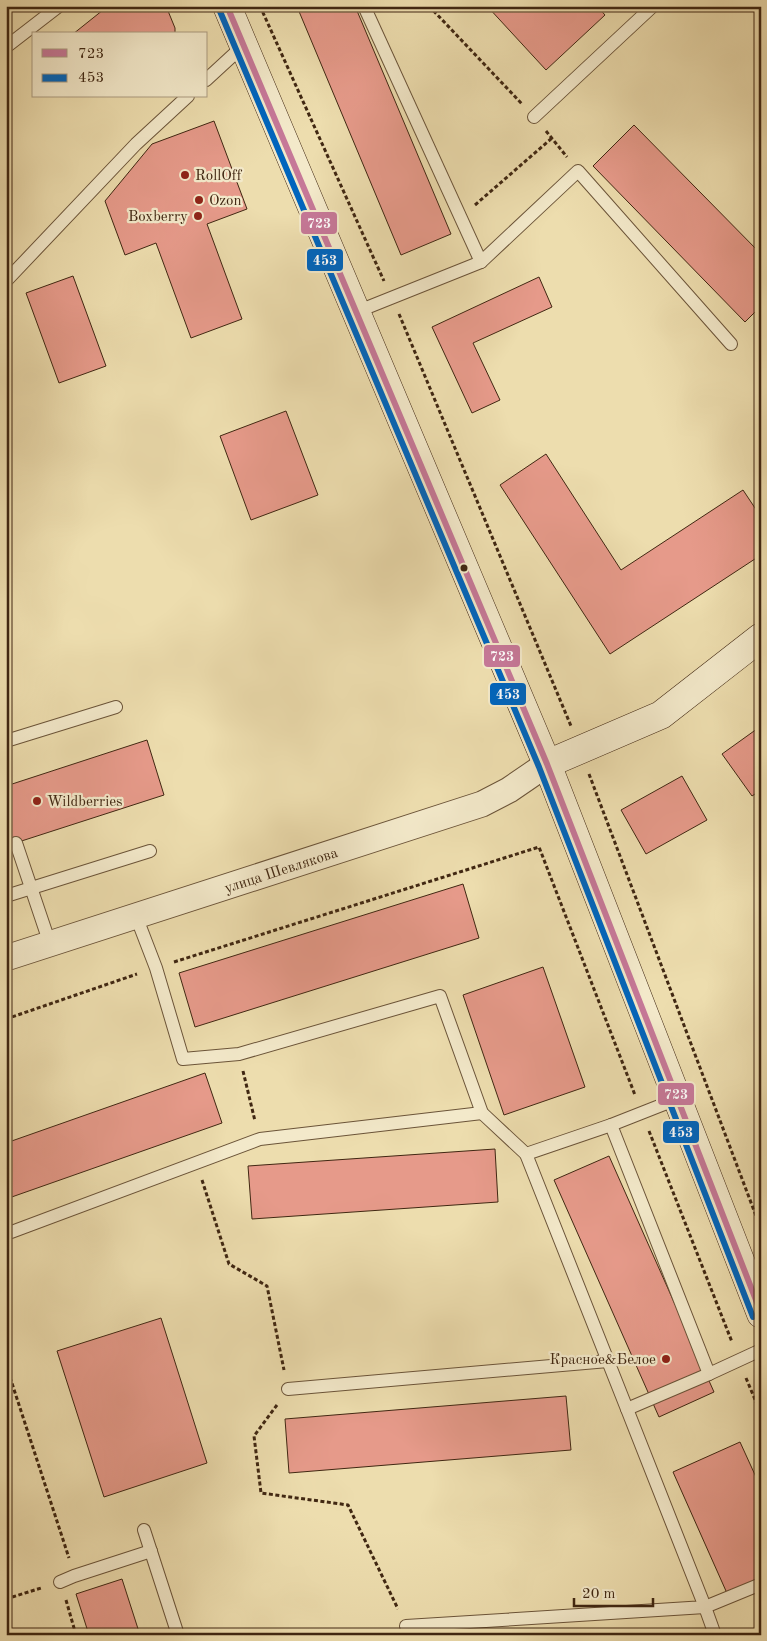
<svg xmlns="http://www.w3.org/2000/svg" width="767" height="1641" font-family="'Old Standard TT',serif">
<rect width="100%" height="100%" fill="#edddae"/>
<filter id="stains"><feTurbulence type="fractalNoise" baseFrequency=".004" numOctaves="4"/><feColorMatrix values="0 0 0 0 .2 0 0 0 0 .09 0 0 0 0 .02 0 0 0 .5 -.17"/></filter>
<radialGradient id="worn" r=".72"><stop offset=".6" stop-color="#630" stop-opacity="0"/><stop offset="1" stop-color="#630" stop-opacity=".3"/></radialGradient>
<g fill="#e69a8a" stroke="#402712">
<path d="M108,6H166L175,28V34H73Z"/>
<path d="M304,6H355L451,234L401,255L298,9Z"/>
<path d="M487,6H597L605,15L546,70Z"/>
<path d="M214,121L247,209L207,224L242,319L191,338L156,243L125,255L105,201L152,144Z"/>
<path d="M634,125L761,254V306L745,322L593,166Z"/>
<path d="M73,276L106,366L59,383L26,293Z"/>
<path d="M539,277L552,307L473,343L500,400L472,413L432,327Z"/>
<path d="M286,411L318,495L251,520L220,436Z"/>
<path d="M546,454L621,570L743,490L761,517V555L610,654L500,485Z"/>
<path d="M761,726V790L752,796L722,754Z"/>
<path d="M147,740L164,795L6,846V786Z"/>
<path d="M682,776L707,820L646,854L621,810Z"/>
<path d="M463,884L479,938L195,1027L179,973Z"/>
<path d="M543,967L585,1087L504,1115L463,995Z"/>
<path d="M205,1073L222,1123L6,1199V1143Z"/>
<path d="M495,1149L498,1202L252,1219L248,1166Z"/>
<path d="M609,1156L714,1392L659,1417L554,1180Z"/>
<path d="M161,1318L207,1463L104,1497L57,1351Z"/>
<path d="M566,1396L571,1450L289,1473L285,1419Z"/>
<path d="M740,1442L761,1488V1586L730,1600L673,1472Z"/>
<path d="M122,1579L140,1635H89L76,1594Z"/>
</g>
<g fill="none" stroke-linecap="round" stroke-linejoin="round">
<g stroke="#6b5439" stroke-width="14">
<g id="lane">
<path d="M364,6L481,262"/>
<path d="M6,47L59,6"/>
<path d="M206,80L244,45"/>
<path d="M534,117L653,6"/>
<path d="M6,281L136,144L188,96"/>
<path d="M356,312L481,262L578,171L731,344"/>
<path d="M6,741L116,707"/>
<path d="M16,843L50,944"/>
<path d="M6,896L150,851"/>
<path d="M136,916L156,968L183,1059L239,1054L440,996L482,1113L526,1154"/>
<path d="M677,1099L611,1125L709,1374L761,1350"/>
<path d="M611,1125L526,1154L627,1409"/>
<path d="M6,1234L260,1139L482,1113"/>
<path d="M288,1389L608,1361"/>
<path d="M144,1530L178,1635"/>
<path d="M60,1582L74,1576L151,1551"/>
<path d="M406,1626L705,1607L627,1409L709,1374"/>
<path d="M715,1635L705,1607L761,1584"/>
</g>
</g>
<g stroke="#6b5439" stroke-width="27">
<path id="street" d="M6,958L482,804L509,790L547,764"/>
</g>
<g stroke="#402712" stroke-width="29">
<g id="secondary">
<path d="M227,6L547,764L761,1314"/>
<path d="M547,764L661,715L761,637"/>
</g>
</g>
<g stroke="#402712" stroke-width="3" stroke-dasharray="4 2.5" stroke-linecap="butt">
<path d="M260,6L384,281"/>
<path d="M429,6L522,104"/>
<path d="M546,131L567,157"/>
<path d="M475,205L552,138"/>
<path d="M399,314L571,726"/>
<path d="M589,774L761,1229"/>
<path d="M174,962L539,847L635,1095"/>
<path d="M6,1019L137,974"/>
<path d="M243,1071L255,1121"/>
<path d="M649,1131L732,1342"/>
<path d="M202,1180L229,1264L267,1286L284,1370"/>
<path d="M6,1365L69,1558"/>
<path d="M746,1378L761,1414"/>
<path d="M277,1405L254,1436L261,1493L348,1505L398,1609"/>
<path d="M6,1599L41,1588"/>
<path d="M66,1600L76,1635"/>
</g>
<use href="#lane" stroke="#f3e9ca" stroke-width="12"/>
<use href="#street" stroke="#f3e9ca" stroke-width="25"/>
<use href="#secondary" stroke="#f3e9ca" stroke-width="28"/>
<g stroke="#f3e9ca" stroke-width="10">
<path id="bus-1" d="M227,6L547,764L761,1313"/>
</g>
<g stroke="#f3e9ca" stroke-width="10">
<path id="bus-2" d="M219,9L539,767L753,1317"/>
</g>
<use href="#bus-1" stroke="#c67898" stroke-width="6"/>
<use href="#bus-2" stroke="#0065bd" stroke-width="6"/>
</g>
<g fill="#8f2418" stroke="#f3e9ca" stroke-width="2">
<circle cx="185" cy="175" r="5"/>
<circle cx="199" cy="200" r="5"/>
<circle cx="198" cy="216" r="5"/>
<circle cx="37" cy="801" r="5"/>
<circle cx="666" cy="1359" r="5"/>
</g>
<circle fill="#402712" stroke="#f3e9ca" stroke-width="2" cx="464" cy="568" r="4.5"/>
<g text-anchor="middle" stroke-width="4.5" stroke-linejoin="round" paint-order="stroke">
<g font-size="15" fill="#402712" stroke="#f3e9ca" text-anchor="start">
<text x="195" y="180">RollOff</text>
<text x="209" y="205">Ozon</text>
<text x="188" y="221" text-anchor="end">Boxberry</text>
<text x="47" y="806">Wildberries</text>
<text x="656" y="1364" text-anchor="end">Красное&amp;Белое</text>
</g>
<g font-size="15" fill="#402712" stroke="#f3e9ca">
<text transform="translate(281 870) rotate(-18)" y="5">улица Шевлякова</text>
</g>
</g>
<g stroke="#f3e9ca" stroke-width="2">
<rect x="300" y="211" width="38" height="24" rx="5" fill="#c67898"/>
<rect x="306" y="248" width="38" height="24" rx="5" fill="#0065bd"/>
<rect x="483" y="644" width="38" height="24" rx="5" fill="#c67898"/>
<rect x="489" y="682" width="38" height="24" rx="5" fill="#0065bd"/>
<rect x="657" y="1082" width="38" height="24" rx="5" fill="#c67898"/>
<rect x="662" y="1120" width="38" height="24" rx="5" fill="#0065bd"/>
</g>
<g font-size="14" text-anchor="middle" font-weight="bold" fill="#fff">
<text x="319" y="228">723</text>
<text x="325" y="265">453</text>
<text x="502" y="661">723</text>
<text x="508" y="699">453</text>
<text x="676" y="1099">723</text>
<text x="681" y="1137">453</text>
</g>
<rect width="767" height="1641" fill="none" stroke="#edddae" stroke-width="25"/>
<rect x="8" y="8" width="752" height="1626" fill="none" stroke="#402712" stroke-width="2.5"/>
<rect x="12" y="12" width="742" height="1616" fill="none" stroke="#402712"/>
<rect x="32" y="32" width="175" height="65" fill="#f3e9ca" stroke="#ab9b80"/>
<rect x="42" y="49" width="25" height="8" fill="#c67898" stroke="#ab9b80"/>
<text x="78" y="58" font-size="15" fill="#402712">723</text>
<rect x="42" y="74" width="25" height="8" fill="#0065bd" stroke="#ab9b80"/>
<text x="78" y="82" font-size="15" fill="#402712">453</text>
<path d="M574 1598v8h79v-8" fill="none" stroke="#402712" stroke-width="2.5"/>
<text x="582" y="1598" font-size="15" fill="#402712" stroke="#f3e9ca" stroke-width="4" paint-order="stroke">20 m</text>
<rect width="100%" height="100%" filter="url(#stains)"/>
<rect width="100%" height="100%" fill="url(#worn)"/>
</svg>
